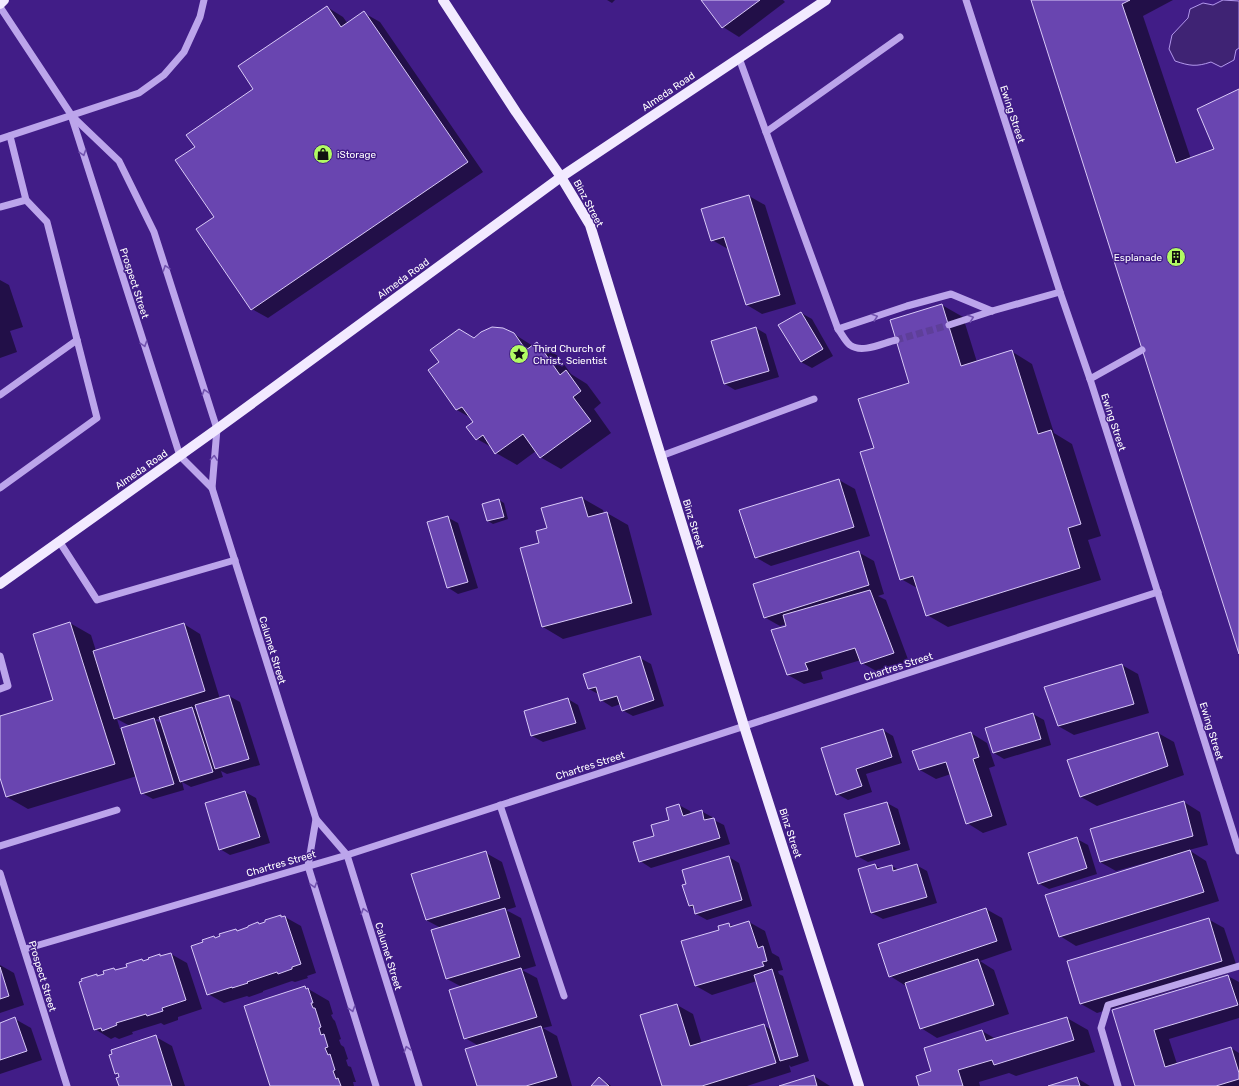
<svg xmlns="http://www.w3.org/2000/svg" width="1239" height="1086" font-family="Rubik,sans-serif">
<rect width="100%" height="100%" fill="#411d87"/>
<path fill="#3f2374" stroke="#b398ed" d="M1223,0L1239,1V48L1236,50L1234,60L1221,67L1211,62C1196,67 1190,66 1175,61L1169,49L1172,35L1188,18L1190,9L1203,3L1213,5Z"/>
<g fill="#0007" fill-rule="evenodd">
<path d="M607,0H615L612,3Z"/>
<path d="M702,0H783L785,2L739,37L723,27Z"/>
<path d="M1033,0H1173L1143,16L1191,159L1215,150L1239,90V651Z"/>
<path d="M327,7L343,17L348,24L364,13L380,22L483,172L268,318L252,309L215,218L255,89Z"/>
<path d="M749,196L765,205L796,304L762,314L747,305L728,249L712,240Z"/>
<path d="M0,280L9,285L23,327L10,331L17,352L0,358Z"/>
<path d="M942,305L963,317L977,362L1011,351L1032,364L1054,433L1072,444L1101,536L1088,540L1101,580L948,627L927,615L919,589L901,579L875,449L911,384Z"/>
<path d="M801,313L812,319L833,356L812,368L801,362Z"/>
<path d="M756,328L766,334L779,377L735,390L725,384Z"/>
<path d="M514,334L533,346L537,343L558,356L571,374L587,384L601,403L594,409L611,433L561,469L540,457L536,451L517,465L496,453L493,448L477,439L474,422L471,418L457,410L429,370L474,339Z"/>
<path d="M839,480L855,489L870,536L771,566L755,557Z"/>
<path d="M582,498L603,510L604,513H607L628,525L652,615L563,639L543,627L541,543L548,529L543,508Z"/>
<path d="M499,500L504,503L508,519L493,524L488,521L483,505Z"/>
<path d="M447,517L458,523L478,588L458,594L447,587Z"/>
<path d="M858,552L874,561L884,594L878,596L886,600L909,662L878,672L862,663L861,660L821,672L823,679L804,684L788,675L786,624L780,626L764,617Z"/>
<path d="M70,623L91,635L96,651L184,624L200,634L220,699L229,696L240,702L260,765L227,774L221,771L223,777L191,787L182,782L184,790L153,799L142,793L137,776L28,809L7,797L0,774V717L55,701ZM197,707L198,711L193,708ZM161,718L163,724L155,720ZM117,719L130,726L120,729Z"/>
<path d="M640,658L651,664L664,706L633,716L622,710L621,704L612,707L601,700L600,695L589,689Z"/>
<path d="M1122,665L1138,674L1149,713L1074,735L1058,726Z"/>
<path d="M568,699L578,705L586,729L543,742L532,736Z"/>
<path d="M1033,714L1044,720L1051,745L1004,759L994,753Z"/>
<path d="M883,730L893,736L902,763L866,774L872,792L848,800L837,794Z"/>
<path d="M971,733L987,743L995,766L989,768L1007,825L983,833L967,823L951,774L936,779L920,770Z"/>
<path d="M1158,733L1174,742L1184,775L1097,806L1081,797Z"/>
<path d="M245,792L256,798L270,843L230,855L220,849Z"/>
<path d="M1184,802L1200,812L1208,845L1189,850L1206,861L1219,901L1076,946L1060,936L1166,859V857L1116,871L1100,862Z"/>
<path d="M887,803L898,809L910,850L868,862L857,856L845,815Z"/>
<path d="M679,805L690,811L691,815L701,811L712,817V819L724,825L730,844L651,868L640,861L656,836L671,821Z"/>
<path d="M1077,839L1088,845L1097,874L1049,889L1038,883Z"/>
<path d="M486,853L502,862L516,907L506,910L521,918L536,966L522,970L537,978L552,1026L543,1028L557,1036L572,1086H478L479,1046L465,1038L462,987L447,979L441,928L426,920Z"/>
<path d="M729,857L739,863L752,906L707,920L696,914L695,909L689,906L687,884Z"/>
<path d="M875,865L882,869L892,866L899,870L916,865L927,871L937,903L883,919L872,913L860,870Z"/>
<path d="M986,909L1002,918L1012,950L980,961L994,970L1009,1014L937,1038L921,1028L906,986L890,976Z"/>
<path d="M280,916L285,917L301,926L316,973L307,976L308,978L295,982L292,981L263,991V992L249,997L247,996L224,1003L208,994L204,943L214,937L217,938L236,930L239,932Z"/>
<path d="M1208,919L1224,928L1238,970L1097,1013L1081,1004Z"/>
<path d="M749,922L765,931L772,953L779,957L783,970L778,971L779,974L783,976L809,1061L791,1067L789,1065L791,1072L747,1086H663L677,1005L693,1014L702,1044L764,1025L771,1030L757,981L712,995L696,986L683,942L721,931L729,924L734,927Z"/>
<path d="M171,954L187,963L202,1009L178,1017V1020L164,1025L161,1023L132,1032L133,1034L119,1039L115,1037L111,1039L95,1029L96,976L98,977L105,975L114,969L118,971L128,967L142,960L145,962L160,955L162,957Z"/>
<path d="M0,965L14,973L24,1005L0,1013Z"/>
<path d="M1228,976L1239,982V1018L1169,1039L1177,1064L1231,1048L1239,1053V1086H1136L1113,1010Z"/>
<path d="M305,987L329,1001L333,1014L331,1015L333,1019L335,1021L341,1039L339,1040L341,1045L344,1047L348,1059L346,1060L348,1066L351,1067L356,1082H353L354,1086H271Z"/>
<path d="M1067,1018L1088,1030L1095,1052L1016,1076L1009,1073L979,1082L980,1086H921L932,1072L982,1031L996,1039Z"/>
<path d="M15,1019L31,1028L42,1060L0,1074V1024Z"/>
<path d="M156,1037L172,1046L185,1086H120V1076L116,1073Z"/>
<path d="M814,1076L830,1086H782Z"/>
<path d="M599,1078L610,1085L611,1086H593Z"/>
<path d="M1077,1078L1090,1086H1051Z"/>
</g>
<g fill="#6945b0" stroke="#d9caf8">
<path d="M701,0H760L722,28Z"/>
<path d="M1031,0H1130L1122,4L1176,163L1214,149L1197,109L1239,89V654Z"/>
<path d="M327,6L341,27L364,11L468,162L251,310L196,229L214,217L175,160L195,147L186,135L253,89L238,66Z"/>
<path d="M749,195L780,295L746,305L724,237L711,241L701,209Z"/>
<path d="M942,304L961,366L1012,350L1038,434L1051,430L1081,524L1068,528L1080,568L926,616L913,576L900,580L860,452L874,448L858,399L909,383L890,320Z"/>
<path d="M801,312L823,349L801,362L778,325Z"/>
<path d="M492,327L503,328L514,333L526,350L537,342L560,375L566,370L581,391L573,397L591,421L540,458L523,434L495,454L483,435L476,440L466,427L473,422L462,407L456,410L428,370L439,362L430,350L459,329L474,338L481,332Z"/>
<path d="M756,327L769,371L724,384L711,341Z"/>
<path d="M839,479L854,527L755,558L739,510Z"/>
<path d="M582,497L588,517L607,512L632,603L542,627L520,548L539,543L536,531L547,528L541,508Z"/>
<path d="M499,499L504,517L487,521L482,504Z"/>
<path d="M448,516L468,582L447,588L427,522Z"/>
<path d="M859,551L869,585L764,618L753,584Z"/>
<path d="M870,590L894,653L861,664L855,648L805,663L808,670L787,675L771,630L786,626L783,615Z"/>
<path d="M70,622L115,764L6,797L0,778V716L53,700L33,634Z"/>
<path d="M184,623L205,691L114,719L93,651Z"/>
<path d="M640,656L654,700L622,711L617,696L600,701L596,687L588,689L583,674Z"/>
<path d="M1122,664L1134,704L1058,726L1044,687Z"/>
<path d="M229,695L249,759L215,769L195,705Z"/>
<path d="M568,698L576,723L531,736L524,711Z"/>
<path d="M192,707L213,772L180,782L159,717Z"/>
<path d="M1033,713L1041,739L993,753L985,728Z"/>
<path d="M154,718L174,784L141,794L121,728Z"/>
<path d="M883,729L892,757L856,769L862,786L836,795L821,748Z"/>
<path d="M971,732L979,757L973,759L992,816L966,824L946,762L919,770L912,751Z"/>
<path d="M1158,732L1168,766L1080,797L1067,760Z"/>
<path d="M245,791L260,837L219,850L205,803Z"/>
<path d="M1184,801L1193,836L1100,862L1090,829Z"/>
<path d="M887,802L900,844L856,857L844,814Z"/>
<path d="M679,804L683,816L702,810L704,820L714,818L720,838L639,862L633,842L654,836L651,825L669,820L666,808Z"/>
<path d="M1077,837L1087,868L1038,884L1028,853Z"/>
<path d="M1190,850L1204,892L1059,937L1045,895Z"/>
<path d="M486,851L500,898L426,920L411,874Z"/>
<path d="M729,856L742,900L695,914L693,905L689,906L682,885L686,884L682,870Z"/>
<path d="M875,864L877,869L892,865L893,871L917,864L927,897L871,913L858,869Z"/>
<path d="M505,908L520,957L446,979L431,930Z"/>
<path d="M986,908L997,941L889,977L878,944Z"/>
<path d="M281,915V917L285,916L301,964L292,967V969L278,974L277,972L247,982L248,983L232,988V987L207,995L191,946L203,942L202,940L214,936L215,938L220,936L219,934L236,929L237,931L248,927V926L258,922L259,924L265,922V920Z"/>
<path d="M1209,918L1222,961L1080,1004L1067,961Z"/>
<path d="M749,921L758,948L763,946L767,961L762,962L764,966L695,986L681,941L719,930L718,926L729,923L730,927Z"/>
<path d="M171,953L186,1000L162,1008L163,1011L147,1016L146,1014L116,1023L117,1025L102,1031L101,1028L94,1030L79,982L82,981L81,979L97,974V976L104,974L103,971L114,968L115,970L127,967L126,964L142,959L143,961L149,959L148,958L160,954V956Z"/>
<path d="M978,959L994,1005L920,1029L905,983Z"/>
<path d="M0,967L9,996L0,999Z"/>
<path d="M521,968L537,1017L464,1039L449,990Z"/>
<path d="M772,969L798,1056L780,1061L754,975Z"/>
<path d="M1228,975L1238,1005L1154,1030L1165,1067L1231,1047L1239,1073V1079L1216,1086H1135L1112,1010Z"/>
<path d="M305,986L306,989L308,988L313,1003H311L313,1008H315L321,1027L319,1028L321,1035L324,1034L328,1047L325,1048L328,1055L330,1054L335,1070L333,1071L336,1079L338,1078L341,1086H270L244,1006Z"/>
<path d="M677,1004L690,1046L764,1024L776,1063L702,1086H662L640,1015Z"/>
<path d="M15,1017L27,1051L0,1060V1023Z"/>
<path d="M1067,1017L1074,1040L994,1065L992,1060L958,1070L963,1086H919L916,1076L931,1071L924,1048L982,1030L986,1041Z"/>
<path d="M541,1026L557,1077L526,1086H477L465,1049Z"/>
<path d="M156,1035L172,1086H119L116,1078L119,1077L118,1073L115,1074L109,1055L112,1054L111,1050Z"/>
<path d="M814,1075L817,1086H779Z"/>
<path d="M599,1077L609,1086H591Z"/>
<path d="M1077,1077L1080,1086H1048Z"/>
</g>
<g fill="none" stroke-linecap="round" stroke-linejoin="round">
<path stroke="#5e3f99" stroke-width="7" stroke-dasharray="7 3.5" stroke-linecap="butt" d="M896,340L949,325"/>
<g stroke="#bca5eb" stroke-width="7">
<path d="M966,0L1060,292L1090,379L1140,536L1239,851"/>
<path d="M0,7L72,116L119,161L154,232L217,429L212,488L316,819L347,855L419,1086"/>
<path d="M739,58L838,329C842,334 845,341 850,345C862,354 883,343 896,340"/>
<path d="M72,118L180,456L212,488"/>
<path d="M766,132L900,37"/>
<path d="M0,139L139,93L164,75L184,52L200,17L204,0"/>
<path d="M0,207L26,200"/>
<path d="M949,325L992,311L1060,292"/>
<path d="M838,329L907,306L951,294L992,311"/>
<path d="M1090,379L1142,350"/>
<path d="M0,395L77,340"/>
<path d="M661,456L814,399"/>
<path d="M0,488L97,418L47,222L26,200L10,136"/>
<path d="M59,541L97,600L235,560"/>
<path d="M0,656L8,686L0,689"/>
<path d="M500,805L564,996"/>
<path d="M316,819L308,866L376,1086"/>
<path d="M0,846L117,810"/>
<path d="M0,873L67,1086"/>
<path d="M25,949L347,855L1158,592"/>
<path d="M1118,1086L1101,1028L1108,1005L1239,966"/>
</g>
<g stroke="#f2eaff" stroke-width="10">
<path d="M443,0L516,112L561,177L590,225L744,726L859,1086"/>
<path d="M0,4L4,0"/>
<path d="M0,584L217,429L561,177L826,0"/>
</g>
</g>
<defs><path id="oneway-chevron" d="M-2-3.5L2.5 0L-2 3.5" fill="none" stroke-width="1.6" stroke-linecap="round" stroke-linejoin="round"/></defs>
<g stroke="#7253af">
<use href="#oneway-chevron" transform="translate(83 153) rotate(72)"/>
<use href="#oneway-chevron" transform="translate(166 268) rotate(-108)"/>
<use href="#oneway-chevron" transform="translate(875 317) rotate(-19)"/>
<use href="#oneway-chevron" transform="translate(971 318) rotate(-19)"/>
<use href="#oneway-chevron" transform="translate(144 344) rotate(72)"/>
<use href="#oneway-chevron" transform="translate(205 392) rotate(-108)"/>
<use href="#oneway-chevron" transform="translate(214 458) rotate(-85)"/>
<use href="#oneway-chevron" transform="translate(314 885) rotate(73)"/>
<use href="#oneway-chevron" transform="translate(364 911) rotate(-107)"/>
<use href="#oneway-chevron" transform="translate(352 1009) rotate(73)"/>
<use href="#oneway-chevron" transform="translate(407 1049) rotate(-107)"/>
</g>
<defs>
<g id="shop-disc" transform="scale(1)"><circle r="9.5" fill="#b1fb63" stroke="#411d87"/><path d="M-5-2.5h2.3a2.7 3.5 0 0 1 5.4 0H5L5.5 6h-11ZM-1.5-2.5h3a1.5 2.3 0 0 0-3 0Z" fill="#111"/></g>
<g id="building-disc" transform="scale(1)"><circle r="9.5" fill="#b1fb63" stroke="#411d87"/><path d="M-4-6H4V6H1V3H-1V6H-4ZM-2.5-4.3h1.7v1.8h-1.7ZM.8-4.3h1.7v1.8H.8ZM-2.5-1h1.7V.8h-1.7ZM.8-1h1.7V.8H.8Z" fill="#111"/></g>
<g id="sight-disc" transform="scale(1)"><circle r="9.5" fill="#b1fb63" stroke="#411d87"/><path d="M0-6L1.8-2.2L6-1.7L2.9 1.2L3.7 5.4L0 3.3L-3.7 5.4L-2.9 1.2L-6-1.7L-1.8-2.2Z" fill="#111"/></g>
</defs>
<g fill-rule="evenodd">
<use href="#shop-disc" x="323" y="154"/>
<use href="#building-disc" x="1176" y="257"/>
<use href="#sight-disc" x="519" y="354"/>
</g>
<g text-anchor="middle" stroke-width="3" stroke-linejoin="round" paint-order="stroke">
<g font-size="10" fill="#fff" stroke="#411d87">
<text transform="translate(668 91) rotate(-34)" y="4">Almeda Road</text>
<text transform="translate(1013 114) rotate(72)" y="4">Ewing Street</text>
<text transform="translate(589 203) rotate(62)" y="4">Binz Street</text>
<text transform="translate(403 278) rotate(-36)" y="4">Almeda Road</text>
<text transform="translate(135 283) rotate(72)" y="4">Prospect Street</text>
<text transform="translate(1114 422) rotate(72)" y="4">Ewing Street</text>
<text transform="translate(141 469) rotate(-35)" y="4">Almeda Road</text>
<text transform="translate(694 524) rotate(73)" y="4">Binz Street</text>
<text transform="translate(273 650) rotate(73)" y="4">Calumet Street</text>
<text transform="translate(898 666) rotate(-18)" y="4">Chartres Street</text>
<text transform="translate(1212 731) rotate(73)" y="4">Ewing Street</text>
<text transform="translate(590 765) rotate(-18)" y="4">Chartres Street</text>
<text transform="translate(791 833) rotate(72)" y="4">Binz Street</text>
<text transform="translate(281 863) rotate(-16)" y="4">Chartres Street</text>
<text transform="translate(389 956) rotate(73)" y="4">Calumet Street</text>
<text transform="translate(43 976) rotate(73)" y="4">Prospect Street</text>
</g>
<g font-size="10" fill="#fff" stroke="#411d87" text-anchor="start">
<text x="337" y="158">iStorage</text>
<text x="1162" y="261" text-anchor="end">Esplanade</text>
<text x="533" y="352">Third Church of<tspan x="533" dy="12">Christ, Scientist</tspan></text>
</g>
</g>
</svg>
